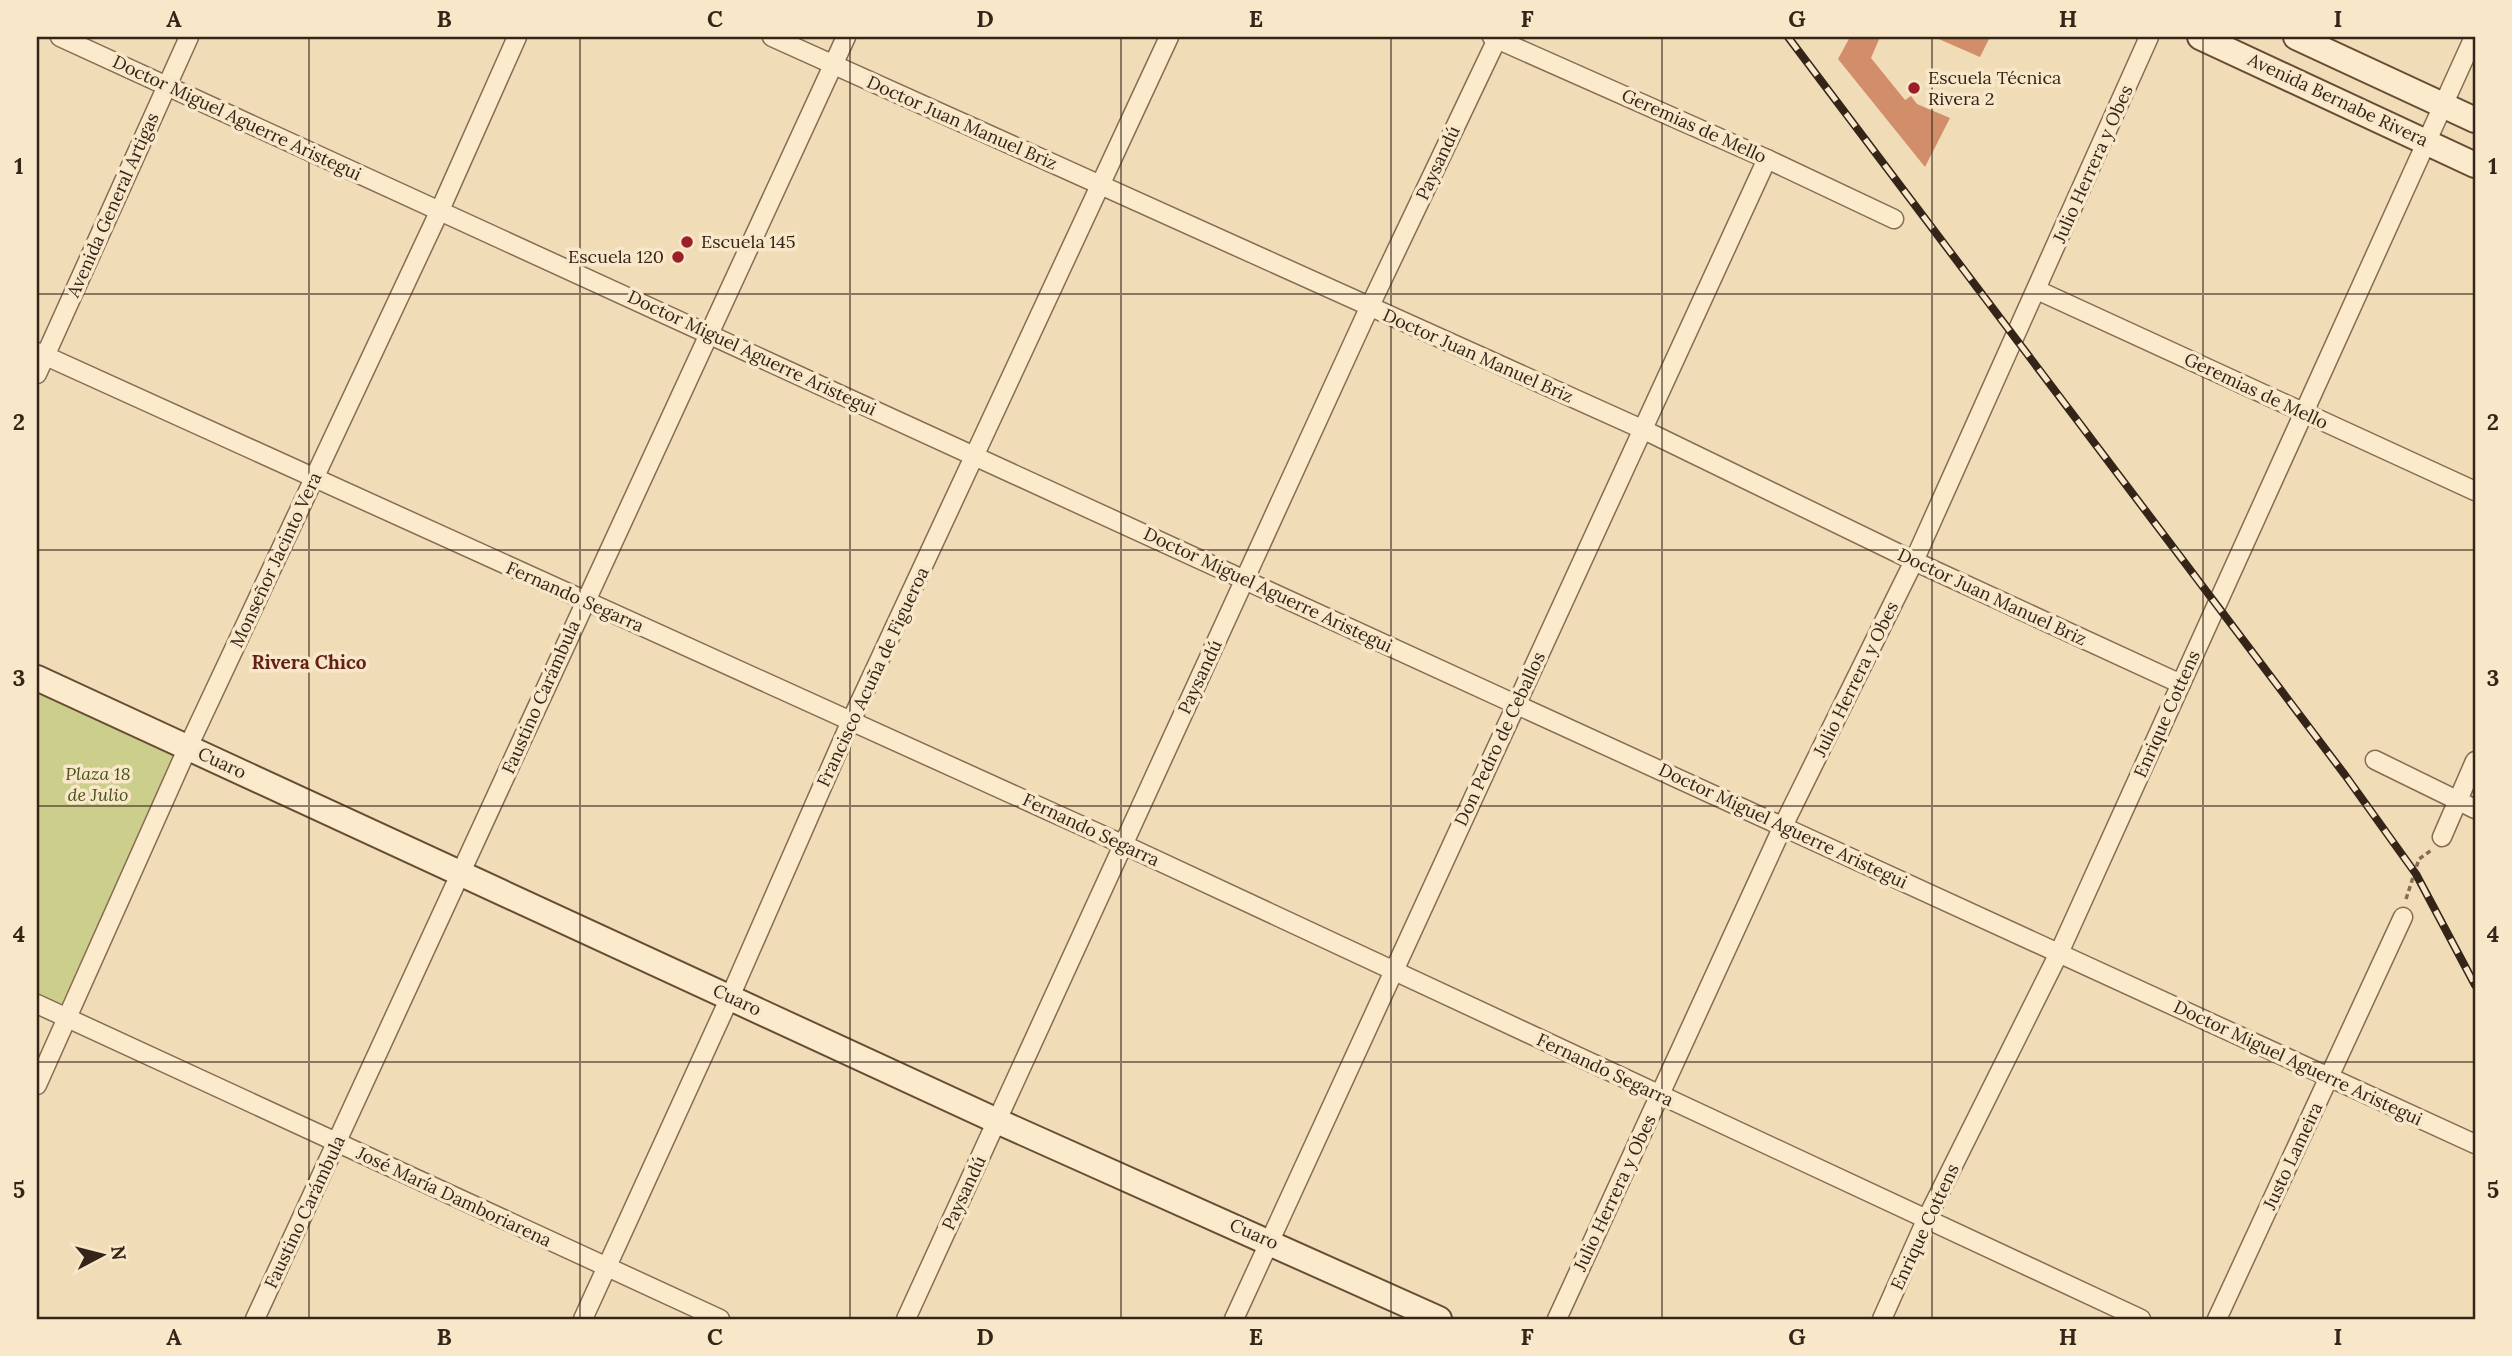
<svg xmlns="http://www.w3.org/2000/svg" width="2512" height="1356" font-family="Lora,serif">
<rect width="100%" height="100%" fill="#f1dcb8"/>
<path fill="#cccf8c" d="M37,690L176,756L61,1005L37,993Z"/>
<g fill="#d28e6b">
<path d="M1850,37H1880L1871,58L1905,100L1911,96L1917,104L1950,118L1925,167L1838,59Z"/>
<path d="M1934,37H1990L1980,57Z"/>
</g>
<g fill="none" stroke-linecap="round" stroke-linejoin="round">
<g stroke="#886b53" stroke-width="21">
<g id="street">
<path d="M60,37L2475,1144"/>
<path d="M772,37L1644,430L1914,561L2181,684"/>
<path d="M1492,37L1767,159L1894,219"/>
<path d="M2037,290L2475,491"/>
<path d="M37,352L1122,844L2141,1319"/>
<path d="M37,374L189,37"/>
<path d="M2375,760L2475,809"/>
<path d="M2442,837L2475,761"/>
<path d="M37,1004L720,1319"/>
<path d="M37,1085L188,747L440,210L517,37"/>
<path d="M255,1319L846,37"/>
<path d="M583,1319L730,997L851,721L1169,37"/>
<path d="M906,1319L1369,308L1498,37"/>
<path d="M1234,1319L1767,159"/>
<path d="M1557,1319L1783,826L1914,561L2149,37"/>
<path d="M1882,1319L1927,1218L2059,953L2474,37"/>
<path d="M2217,1319L2403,917"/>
</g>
</g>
<g stroke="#694c36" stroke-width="28">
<g id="secondary">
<path d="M2200,37L2475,165"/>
<path d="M2296,37L2475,120"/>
<path d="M37,678L997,1121L1439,1319"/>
</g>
</g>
<path stroke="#886b53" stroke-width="3.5" stroke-dasharray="5 3.5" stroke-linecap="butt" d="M2406,899L2419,859L2433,849"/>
<use href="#street" stroke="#fbeacc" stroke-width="18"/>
<use href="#secondary" stroke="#fbeacc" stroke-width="24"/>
<g stroke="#352519" stroke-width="8">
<path id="rail" d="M1788,37L2345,775L2416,874L2475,985"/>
</g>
<use href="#rail" stroke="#f8e7c8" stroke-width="5" stroke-dasharray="16" stroke-linecap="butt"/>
</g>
<path fill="none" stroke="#352519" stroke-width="2" stroke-opacity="0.55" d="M309,37V1319M580,37V1319M850,37V1319M1121,37V1319M1391,37V1319M1662,37V1319M1932,37V1319M2203,37V1319M37,294H2475M37,550H2475M37,806H2475M37,1062H2475"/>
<g fill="#9b1e29" stroke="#f8e7c8" stroke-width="2.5">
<circle cx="1914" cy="88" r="7"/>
<circle cx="687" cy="242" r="7"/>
<circle cx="678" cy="257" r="7"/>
</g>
<g text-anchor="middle" stroke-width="7" stroke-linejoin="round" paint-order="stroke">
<g font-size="18" fill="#352519" stroke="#f8e7c8" text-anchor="start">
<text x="1928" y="84">Escuela Técnica<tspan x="1928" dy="21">Rivera 2</tspan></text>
<text x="701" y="248">Escuela 145</text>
<text x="664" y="263" text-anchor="end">Escuela 120</text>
</g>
<g font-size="18" fill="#352519" stroke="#f8e7c8">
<text transform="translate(2338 100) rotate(25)" y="6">Avenida Bernabe Rivera</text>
<text transform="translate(237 118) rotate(25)" y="6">Doctor Miguel Aguerre Aristegui</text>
<text transform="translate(962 123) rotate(24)" y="6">Doctor Juan Manuel Briz</text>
<text transform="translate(1694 126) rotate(24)" y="6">Geremias de Mello</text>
<text transform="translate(1438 163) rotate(-65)" y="6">Paysandú</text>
<text transform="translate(2093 164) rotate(-66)" y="6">Julio Herrera y Obes</text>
<text transform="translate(113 205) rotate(-66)" y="6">Avenida General Artigas</text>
<text transform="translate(752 353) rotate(25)" y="6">Doctor Miguel Aguerre Aristegui</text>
<text transform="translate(1478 356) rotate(24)" y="6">Doctor Juan Manuel Briz</text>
<text transform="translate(2256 391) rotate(25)" y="6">Geremias de Mello</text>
<text transform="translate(276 560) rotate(-65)" y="6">Monseñor Jacinto Vera</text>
<text transform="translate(1268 590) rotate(25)" y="6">Doctor Miguel Aguerre Aristegui</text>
<text transform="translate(575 597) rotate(24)" y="6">Fernando Segarra</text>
<text transform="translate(1992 597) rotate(25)" y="6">Doctor Juan Manuel Briz</text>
<text transform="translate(873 677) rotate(-65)" y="6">Francisco Acuña de Figueroa</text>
<text transform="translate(1200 677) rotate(-65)" y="6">Paysandú</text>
<text transform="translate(1856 679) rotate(-64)" y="6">Julio Herrera y Obes</text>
<text transform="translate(541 697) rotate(-66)" y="6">Faustino Carámbula</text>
<text transform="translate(2167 714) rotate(-66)" y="6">Enrique Cottens</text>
<text transform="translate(1500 739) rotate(-65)" y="6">Don Pedro de Ceballos</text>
<text transform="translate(222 763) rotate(25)" y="6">Cuaro</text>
<text transform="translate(1783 826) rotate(25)" y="6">Doctor Miguel Aguerre Aristegui</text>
<text transform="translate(1091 830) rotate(25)" y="6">Fernando Segarra</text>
<text transform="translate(737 1000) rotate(25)" y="6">Cuaro</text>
<text transform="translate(2298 1063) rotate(25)" y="6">Doctor Miguel Aguerre Aristegui</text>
<text transform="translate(1605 1070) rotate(25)" y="6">Fernando Segarra</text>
<text transform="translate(2293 1156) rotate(-65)" y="6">Justo Lameira</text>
<text transform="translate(964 1193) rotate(-65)" y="6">Paysandú</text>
<text transform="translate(1615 1193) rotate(-65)" y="6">Julio Herrera y Obes</text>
<text transform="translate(454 1197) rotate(25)" y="6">José María Damboriarena</text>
<text transform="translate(305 1212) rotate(-65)" y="6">Faustino Carámbula</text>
<text transform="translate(1925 1227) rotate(-65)" y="6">Enrique Cottens</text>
<text transform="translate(1254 1234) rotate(24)" y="6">Cuaro</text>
</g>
<g font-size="18" font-style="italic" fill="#4a531e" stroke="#f8e7c8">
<text x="98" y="780">Plaza 18<tspan x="98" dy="21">de Julio</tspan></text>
</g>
<g font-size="19" font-weight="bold" fill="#652015" stroke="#f8e7c8">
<text x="309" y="669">Rivera Chico</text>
</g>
</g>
<rect width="2512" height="1356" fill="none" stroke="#f8e7c8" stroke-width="77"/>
<g transform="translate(102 1255) rotate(83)" stroke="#f8e7c8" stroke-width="5" paint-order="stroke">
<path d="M0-5L12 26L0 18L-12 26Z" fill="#352519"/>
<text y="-10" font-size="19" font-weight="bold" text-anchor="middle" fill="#352519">N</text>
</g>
<rect x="38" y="38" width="2436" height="1280" fill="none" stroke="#352519" stroke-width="2.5"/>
<g font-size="23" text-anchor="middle" font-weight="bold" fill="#352519">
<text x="174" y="27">A</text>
<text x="444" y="27">B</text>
<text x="715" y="27">C</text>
<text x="985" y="27">D</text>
<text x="1256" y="27">E</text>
<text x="1527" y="27">F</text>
<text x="1797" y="27">G</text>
<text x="2068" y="27">H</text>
<text x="2338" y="27">I</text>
<text x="19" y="174">1</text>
<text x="2493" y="174">1</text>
<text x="19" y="430">2</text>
<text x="2493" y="430">2</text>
<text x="19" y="686">3</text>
<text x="2493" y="686">3</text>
<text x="19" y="942">4</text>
<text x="2493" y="942">4</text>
<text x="19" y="1198">5</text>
<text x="2493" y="1198">5</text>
<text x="174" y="1345">A</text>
<text x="444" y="1345">B</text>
<text x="715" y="1345">C</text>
<text x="985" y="1345">D</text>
<text x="1256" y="1345">E</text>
<text x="1527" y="1345">F</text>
<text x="1797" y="1345">G</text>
<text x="2068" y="1345">H</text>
<text x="2338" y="1345">I</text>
</g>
</svg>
